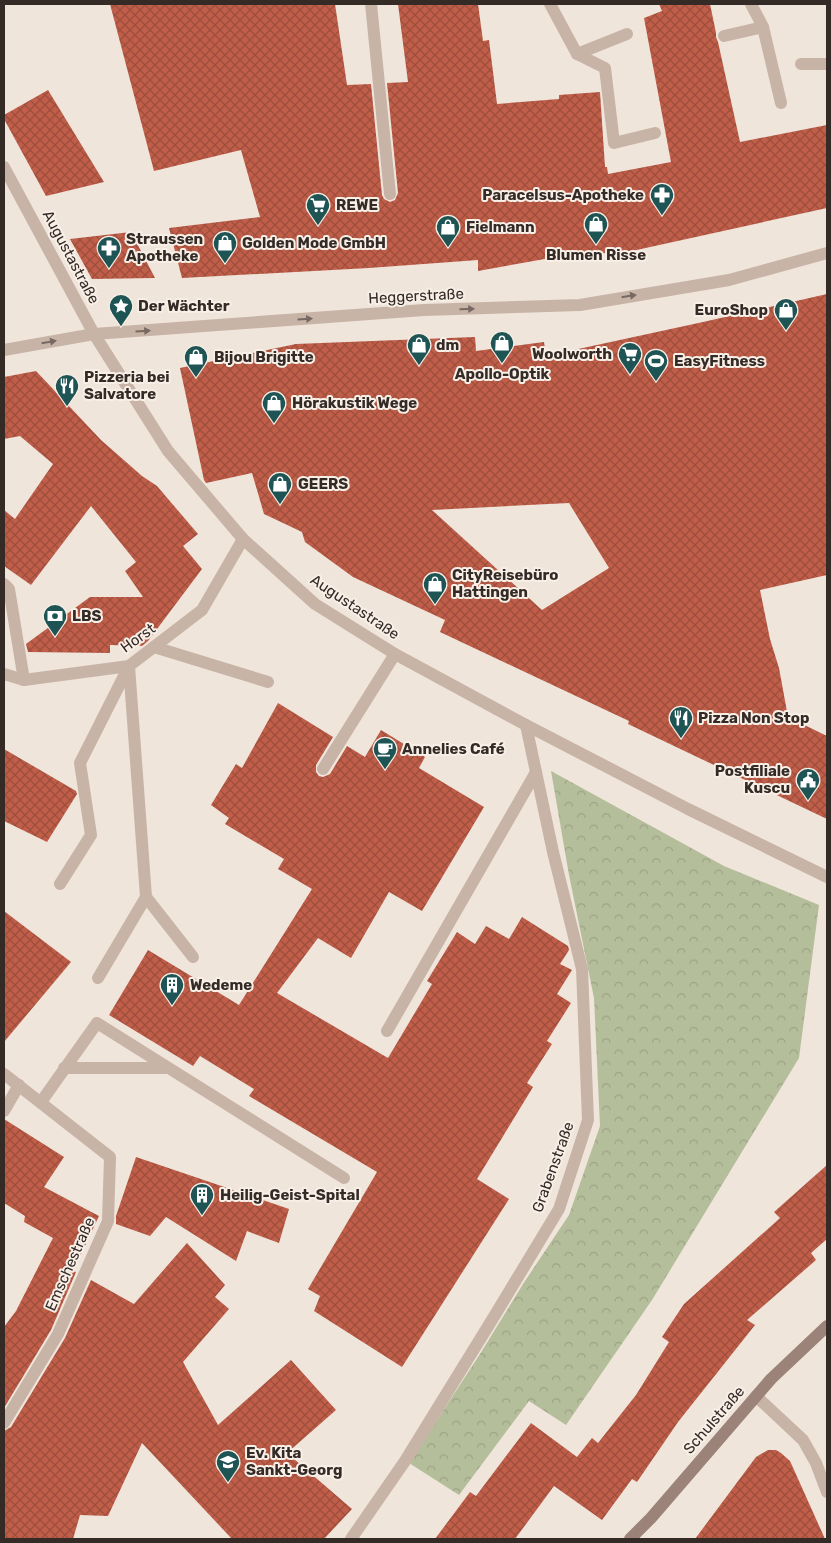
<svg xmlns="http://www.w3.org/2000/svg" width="831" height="1543" font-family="Rubik,sans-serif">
<defs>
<pattern id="park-crowns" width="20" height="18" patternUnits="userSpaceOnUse" patternTransform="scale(1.25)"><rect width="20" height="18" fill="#b5be9b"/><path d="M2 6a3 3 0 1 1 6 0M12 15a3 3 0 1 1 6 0" fill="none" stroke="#9ca386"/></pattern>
<pattern id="building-cross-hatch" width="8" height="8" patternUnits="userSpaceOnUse" patternTransform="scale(1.25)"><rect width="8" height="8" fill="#c05e49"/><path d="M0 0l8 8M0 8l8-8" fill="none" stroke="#9d4e3d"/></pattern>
</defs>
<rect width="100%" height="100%" fill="#f0e5db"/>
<path fill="url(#park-crowns)" d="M551,771L724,866L819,905L799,1058L652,1300L566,1425L529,1401L459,1495L409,1463L480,1354L523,1284L569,1215L600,1126L594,998L569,875Z"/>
<g fill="url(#building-cross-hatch)" fill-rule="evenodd">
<path d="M110,4H335L347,85L371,84L382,195L384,199L390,202L395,200L398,193L387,83L408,82L398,4H478L483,41L489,40L497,104L559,99V95L600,92L605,167H607L608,174L671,162L644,18L662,11L659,4H710L716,33V37L718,42L740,142L827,125V208L632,251L556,257L478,271V260L369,268L182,278L169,228L260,217L241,150L154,171Z"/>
<path d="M48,90L104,182L46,196L4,119V115Z"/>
<path d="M131,232L155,278L92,279L70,239Z"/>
<path d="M827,294V575L760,590L770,639L779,668L788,717L827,736V819L628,724L629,721L440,632L445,620L353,577L305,542L302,532L264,514L252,473L206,483L204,480L180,368L296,344L475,337L476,351L544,342L546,356L703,322ZM569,503L609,568L542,610L432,510Z"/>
<path d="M36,371L101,440L142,476L157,486L198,534L183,546L202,569L148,641L142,646L110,645V653L28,652L26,644L90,597H143L125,571L136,562L91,506L31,585L4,566V510L15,519L53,464L20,436L4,439V377Z"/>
<path d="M278,703L333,737L316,765V772L319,776L323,777L330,774L347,746L365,757L381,730L425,757L419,768L484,807L422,911L389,892L351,958L318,938L277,993L388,1058L432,984L427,981L457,932L475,944L486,926L509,939L522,917L568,946L569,950L560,964L572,970L557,994L571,1003L547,1041L552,1044L527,1083L533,1087L477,1179L509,1199L402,1367L314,1311L320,1296L308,1289L377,1172L249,1096L254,1089L200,1056L193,1066L109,1015L148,950L239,1005L312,889L278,869L284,859L225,824L229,818L211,805L236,764L242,768Z"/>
<path d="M4,749L76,791L77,794L47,842L4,821Z"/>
<path d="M4,911L71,962L4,1042Z"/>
<path d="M4,1119L64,1157L44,1187L99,1216L73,1271L76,1272L51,1330L4,1408V1327L16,1311L53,1238L24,1222L25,1216L4,1203Z"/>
<path d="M136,1157L289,1209L279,1243L247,1231L236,1261L166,1217L150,1236L116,1224V1216Z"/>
<path d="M827,1165V1239L811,1253L816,1260L747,1320L755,1325L678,1422L637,1482L632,1479L602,1520L554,1486L515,1539H435L470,1492L476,1496L531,1423L577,1457L592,1438L598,1443L636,1395L669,1342L662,1337L684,1304L780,1218L774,1212Z"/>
<path d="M187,1243L225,1285L215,1297L229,1309L183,1362L218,1425L291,1360L336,1410L287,1453L352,1509L324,1539H232L142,1443L108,1516L80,1515L73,1539H4V1431L11,1427L65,1338L91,1280L134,1304Z"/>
<path d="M768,1450H776L781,1453L790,1461L825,1539H695L756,1457Z"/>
</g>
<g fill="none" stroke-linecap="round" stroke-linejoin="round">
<g stroke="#c8b4a7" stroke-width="12">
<path d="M371,4L390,194"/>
<path d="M550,4L577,54L605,68L614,143L655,133"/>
<path d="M751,4L763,27L781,103"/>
<path d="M724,36L763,27"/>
<path d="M577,54L627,34"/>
<path d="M801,64H827"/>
<path d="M154,647L268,682"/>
<path d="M323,769L395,654"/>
<path d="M60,884L91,835L80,763L129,666L146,897L98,978"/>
<path d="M146,897L193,957"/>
<path d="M387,1031L536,772"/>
<path d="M64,1068H167"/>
<path d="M41,1102L97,1023L344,1178"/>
<path d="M756,1396L803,1440L816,1463L827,1492"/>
</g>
<g stroke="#c8b4a7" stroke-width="12">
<path d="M4,167L94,334L168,451L243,539L315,604L395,654L526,725L688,809L827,877"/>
<path d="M4,350L94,334L424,310L580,305L729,280L827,253"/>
<path d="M4,584L9,589L24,680"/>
<path d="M4,674L24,680L129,666L202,610L243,539"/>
<path d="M4,1074L110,1157L108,1221L58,1334L4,1423"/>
<path d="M4,1111L19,1085"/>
<path d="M351,1539L405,1461L495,1315L559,1209L588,1120L582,969L553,852L526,725"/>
</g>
<path stroke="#9b8379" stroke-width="12" d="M630,1539L651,1518L771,1379L827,1326"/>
</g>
<defs><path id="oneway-solid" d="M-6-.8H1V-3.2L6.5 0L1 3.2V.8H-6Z" transform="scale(1.25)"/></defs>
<g fill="#776961">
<use href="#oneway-solid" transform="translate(629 296) rotate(-9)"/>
<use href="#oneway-solid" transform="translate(467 309) rotate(-2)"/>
<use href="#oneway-solid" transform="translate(305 319) rotate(-4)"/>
<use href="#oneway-solid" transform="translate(143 331) rotate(-4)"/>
<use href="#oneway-solid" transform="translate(49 342) rotate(-10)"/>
</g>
<defs>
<g id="pharmacy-pin" transform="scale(1.25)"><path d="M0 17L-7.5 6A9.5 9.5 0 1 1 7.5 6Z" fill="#1f5454" stroke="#f8efe7"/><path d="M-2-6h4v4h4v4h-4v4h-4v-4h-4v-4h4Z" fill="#fff"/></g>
<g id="supermarket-pin" transform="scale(1.25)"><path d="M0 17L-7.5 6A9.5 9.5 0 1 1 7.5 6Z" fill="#1f5454" stroke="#f8efe7"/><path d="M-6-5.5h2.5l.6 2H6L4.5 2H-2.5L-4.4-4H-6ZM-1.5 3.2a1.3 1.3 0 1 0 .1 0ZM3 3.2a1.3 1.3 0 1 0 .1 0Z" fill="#fff"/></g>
<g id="shop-pin" transform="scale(1.25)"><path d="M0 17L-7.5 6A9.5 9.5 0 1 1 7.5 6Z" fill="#1f5454" stroke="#f8efe7"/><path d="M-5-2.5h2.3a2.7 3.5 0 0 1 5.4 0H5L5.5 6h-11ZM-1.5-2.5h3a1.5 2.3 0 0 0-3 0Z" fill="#fff"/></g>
<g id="sight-pin" transform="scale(1.25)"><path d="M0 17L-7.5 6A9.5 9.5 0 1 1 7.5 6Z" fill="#1f5454" stroke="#f8efe7"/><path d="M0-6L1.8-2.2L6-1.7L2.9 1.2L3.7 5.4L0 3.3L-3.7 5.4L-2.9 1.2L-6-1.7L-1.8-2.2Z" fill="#fff"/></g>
<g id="stadium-pin" transform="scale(1.25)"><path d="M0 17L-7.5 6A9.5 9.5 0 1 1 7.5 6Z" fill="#1f5454" stroke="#f8efe7"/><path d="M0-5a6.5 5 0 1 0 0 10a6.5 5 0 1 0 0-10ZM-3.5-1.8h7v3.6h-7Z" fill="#fff"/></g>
<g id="restaurant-pin" transform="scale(1.25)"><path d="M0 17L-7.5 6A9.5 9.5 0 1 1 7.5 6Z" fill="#1f5454" stroke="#f8efe7"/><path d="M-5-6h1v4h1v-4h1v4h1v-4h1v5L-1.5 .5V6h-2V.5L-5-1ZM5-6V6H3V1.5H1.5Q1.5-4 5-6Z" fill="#fff"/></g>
<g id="bank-pin" transform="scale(1.25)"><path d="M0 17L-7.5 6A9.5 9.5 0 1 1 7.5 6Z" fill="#1f5454" stroke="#f8efe7"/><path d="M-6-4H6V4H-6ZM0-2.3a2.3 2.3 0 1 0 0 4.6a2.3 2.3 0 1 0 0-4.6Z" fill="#fff"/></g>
<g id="cafe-pin" transform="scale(1.25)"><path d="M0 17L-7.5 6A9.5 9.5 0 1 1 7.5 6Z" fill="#1f5454" stroke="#f8efe7"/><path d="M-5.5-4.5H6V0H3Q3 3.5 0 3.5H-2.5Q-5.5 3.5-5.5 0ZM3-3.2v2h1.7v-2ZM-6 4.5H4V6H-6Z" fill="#fff"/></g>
<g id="civic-pin" transform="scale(1.25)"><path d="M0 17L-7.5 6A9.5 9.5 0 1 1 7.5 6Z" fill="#1f5454" stroke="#f8efe7"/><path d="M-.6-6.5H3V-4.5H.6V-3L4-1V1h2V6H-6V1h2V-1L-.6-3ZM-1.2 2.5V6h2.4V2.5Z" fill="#fff"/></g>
<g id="building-pin" transform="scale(1.25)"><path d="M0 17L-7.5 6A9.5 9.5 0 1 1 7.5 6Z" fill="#1f5454" stroke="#f8efe7"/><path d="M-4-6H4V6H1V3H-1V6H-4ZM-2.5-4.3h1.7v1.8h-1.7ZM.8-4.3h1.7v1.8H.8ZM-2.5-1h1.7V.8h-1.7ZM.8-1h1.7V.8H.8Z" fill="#fff"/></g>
<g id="school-pin" transform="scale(1.25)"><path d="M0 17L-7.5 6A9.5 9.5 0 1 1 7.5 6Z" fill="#1f5454" stroke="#f8efe7"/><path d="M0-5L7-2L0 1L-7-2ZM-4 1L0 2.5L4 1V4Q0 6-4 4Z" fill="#fff"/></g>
</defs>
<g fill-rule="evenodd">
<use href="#pharmacy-pin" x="662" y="195"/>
<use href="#supermarket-pin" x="318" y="205"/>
<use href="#shop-pin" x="596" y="224"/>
<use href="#shop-pin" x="448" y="227"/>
<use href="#shop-pin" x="225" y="243"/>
<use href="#pharmacy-pin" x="109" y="248"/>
<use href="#sight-pin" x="121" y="306"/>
<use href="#shop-pin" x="786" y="310"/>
<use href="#shop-pin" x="502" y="343"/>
<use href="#shop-pin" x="419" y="345"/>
<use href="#supermarket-pin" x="630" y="354"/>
<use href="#shop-pin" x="196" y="357"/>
<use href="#stadium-pin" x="656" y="361"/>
<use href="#restaurant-pin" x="67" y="386"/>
<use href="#shop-pin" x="274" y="403"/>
<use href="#shop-pin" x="280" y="484"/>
<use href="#shop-pin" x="435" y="584"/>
<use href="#bank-pin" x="55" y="616"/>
<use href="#restaurant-pin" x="681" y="718"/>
<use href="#cafe-pin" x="385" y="749"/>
<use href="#civic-pin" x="808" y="780"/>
<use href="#building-pin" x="172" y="985"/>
<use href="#building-pin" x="202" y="1195"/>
<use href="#school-pin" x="228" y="1462"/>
</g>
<g text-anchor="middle" stroke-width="4" stroke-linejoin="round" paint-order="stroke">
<g font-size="15" font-weight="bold" fill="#342b27" stroke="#f8efe7" text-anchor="start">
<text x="644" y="200" text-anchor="end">Paracelsus-Apotheke</text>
<text x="336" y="210">REWE</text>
<text x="466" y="232">Fielmann</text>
<text x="126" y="244">Straussen<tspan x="126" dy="17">Apotheke</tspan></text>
<text x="242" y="248">Golden Mode GmbH</text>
<text x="596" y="260" text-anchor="middle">Blumen Risse</text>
<text x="138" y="311">Der Wächter</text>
<text x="768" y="315" text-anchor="end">EuroShop</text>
<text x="436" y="350">dm</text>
<text x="612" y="359" text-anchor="end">Woolworth</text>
<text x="214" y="362">Bijou Brigitte</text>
<text x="674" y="366">EasyFitness</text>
<text x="502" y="379" text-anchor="middle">Apollo-Optik</text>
<text x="84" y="382">Pizzeria bei<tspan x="84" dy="17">Salvatore</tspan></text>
<text x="292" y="408">Hörakustik Wege</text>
<text x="298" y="489">GEERS</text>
<text x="452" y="580">CityReisebüro<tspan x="452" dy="17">Hattingen</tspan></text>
<text x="72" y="621">LBS</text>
<text x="698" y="723">Pizza Non Stop</text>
<text x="402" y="754">Annelies Café</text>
<text x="790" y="776" text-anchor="end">Postfiliale<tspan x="790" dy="17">Kuscu</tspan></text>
<text x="190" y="990">Wedeme</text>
<text x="220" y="1200">Heilig-Geist-Spital</text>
<text x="246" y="1458">Ev. Kita<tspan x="246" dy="17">Sankt-Georg</tspan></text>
</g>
<g font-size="15" fill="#342b27" stroke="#f8efe7">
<text transform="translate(71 257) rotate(62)" y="5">Augustastraße</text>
<text transform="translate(416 296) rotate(-3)" y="5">Heggerstraße</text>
<text transform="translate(355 607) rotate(34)" y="5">Augustastraße</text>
<text transform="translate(138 638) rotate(-36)" y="5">Horst</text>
<text transform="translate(553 1167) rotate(-70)" y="5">Grabenstraße</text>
<text transform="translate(70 1264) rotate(-66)" y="5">Emschestraße</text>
<text transform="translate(714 1420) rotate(-49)" y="5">Schulstraße</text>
</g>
</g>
<rect width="831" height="1543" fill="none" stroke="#342b27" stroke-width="10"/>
</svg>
